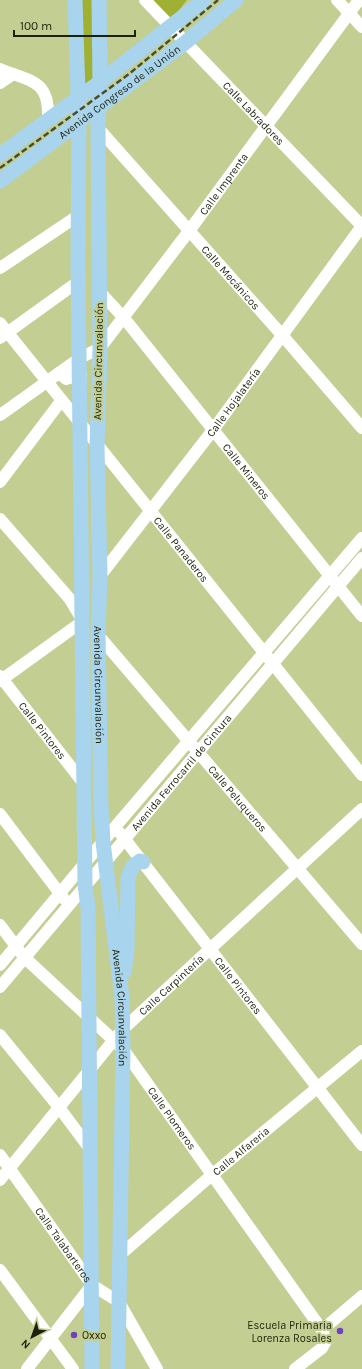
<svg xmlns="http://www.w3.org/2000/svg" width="362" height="1369" font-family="Karla,sans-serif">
<rect width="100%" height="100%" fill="#c3ce93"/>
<g fill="#9fb032">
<path d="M80,0H95L93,81L83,88Z"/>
<path d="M152,0H187L172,19Z"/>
</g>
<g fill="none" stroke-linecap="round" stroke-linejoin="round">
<g stroke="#fff" stroke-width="12">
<path id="s1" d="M145,0L362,226"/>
<path d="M337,0L362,27"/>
<path d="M0,69C32,82 50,80 48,120"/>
<path d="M0,83L13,74"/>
<path id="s2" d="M98,128L282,335L362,428"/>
<path d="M0,268L79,215"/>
<path id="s3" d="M99,291L124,318L362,616"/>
<path id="s4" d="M0,323L362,775"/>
<path d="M0,338L79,281"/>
<path d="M59,373L66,379L81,375"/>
<path id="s5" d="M0,415L80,358L100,348L189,231L359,0"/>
<path d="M0,482L61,401"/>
<path d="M0,519L69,598L83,621L0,681"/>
<path id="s6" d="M100,576L213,430L362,226"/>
<path id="s7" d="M98,635L362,944"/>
<path id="s8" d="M0,676L85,785"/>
<path d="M0,814L64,899"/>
<path id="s9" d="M120,833L362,1145"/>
<path id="s10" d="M0,925L24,957L123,1049L322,1330L326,1341L322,1348L295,1369"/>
<path d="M0,965L115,827L362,538"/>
<path id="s11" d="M0,987L362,558"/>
<path d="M0,1035L58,1106L90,1149"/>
<path id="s12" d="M0,1155L92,1285L119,1302L157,1369"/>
<path id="s13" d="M0,1180L122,1030L362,809"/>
<path id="s14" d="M121,1254L213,1174L362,1051"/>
<path d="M0,1270L73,1369"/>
<path d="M322,1330L362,1296"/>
<path d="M27,1369L92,1285"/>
</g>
<g stroke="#a9d4ee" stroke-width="15">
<path d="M75,0L79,124L78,262L85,885L88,907L92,1369"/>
<path id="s15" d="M99,0L100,82L98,128L100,348L97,446L100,576L98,635L101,807L103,842L122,997L123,1049L118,1369"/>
<path d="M0,155L100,82L204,0"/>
<path id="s16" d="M0,181L186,42L236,0"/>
<path d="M124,972L127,949L128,877L133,866L140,861L143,862"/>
</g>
<path stroke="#484e2d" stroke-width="2.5" stroke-dasharray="6 3" stroke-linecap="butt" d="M0,168L129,74L218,0"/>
</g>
<g fill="#7143bb" stroke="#c3ce93" stroke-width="1.5">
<circle cx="340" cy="1331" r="4"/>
<circle cx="74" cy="1335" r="4"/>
</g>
<g text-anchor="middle" stroke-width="4" stroke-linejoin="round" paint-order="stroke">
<g font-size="11" fill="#1d2109" stroke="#c3ce93">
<text dy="4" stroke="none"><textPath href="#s16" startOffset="149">Avenida Congreso de la Unión</textPath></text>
<text dy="4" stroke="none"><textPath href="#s1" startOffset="157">Calle Labradores</textPath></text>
<text dy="4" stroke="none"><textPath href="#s5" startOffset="326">Calle Imprenta</textPath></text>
<text dy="4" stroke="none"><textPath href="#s2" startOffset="200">Calle Mecánicos</textPath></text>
<text transform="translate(98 361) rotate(-89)" y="4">Avenida Circunvalación</text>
<text dy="4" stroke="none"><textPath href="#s6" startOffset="219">Calle Hojalatería</textPath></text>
<text dy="4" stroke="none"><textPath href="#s3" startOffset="233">Calle Mineros</textPath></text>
<text dy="4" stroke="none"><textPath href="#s4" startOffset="290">Calle Panaderos</textPath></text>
<text dy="4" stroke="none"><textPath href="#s15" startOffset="685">Avenida Circunvalación</textPath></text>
<text dy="4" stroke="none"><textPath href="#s8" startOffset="69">Calle Pintores</textPath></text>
<text dy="4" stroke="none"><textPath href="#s11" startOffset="281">Avenida Ferrocarril de Cintura</textPath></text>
<text dy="4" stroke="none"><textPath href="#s7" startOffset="215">Calle Peluqueros</textPath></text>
<text dy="4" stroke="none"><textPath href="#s13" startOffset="260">Calle Carpintería</textPath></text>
<text dy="4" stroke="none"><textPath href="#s9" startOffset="193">Calle Pintores</textPath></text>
<text dy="4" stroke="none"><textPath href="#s15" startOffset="1009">Avenida Circunvalación</textPath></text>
<text dy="4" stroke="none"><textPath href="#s10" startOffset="260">Calle Plomeros</textPath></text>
<text dy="4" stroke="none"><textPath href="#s14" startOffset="158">Calle Alfareria</textPath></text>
<text dy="4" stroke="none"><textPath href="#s12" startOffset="110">Calle Talabarteros</textPath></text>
</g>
<g font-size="11" fill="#1d2109" stroke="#c3ce93" text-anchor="end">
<text x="332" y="1329">Escuela Primaria<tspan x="332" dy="13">Lorenza Rosales</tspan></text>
<text x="82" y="1339" text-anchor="start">Oxxo</text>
</g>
</g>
<g transform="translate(32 1337) rotate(221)" stroke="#c3ce93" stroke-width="3" paint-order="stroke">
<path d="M0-3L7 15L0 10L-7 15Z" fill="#1d2109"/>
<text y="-6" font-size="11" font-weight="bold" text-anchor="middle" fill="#1d2109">N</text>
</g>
<path d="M14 30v6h121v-6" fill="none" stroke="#1d2109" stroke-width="2"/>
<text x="20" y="30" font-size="12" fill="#1d2109" stroke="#c3ce93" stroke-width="3" paint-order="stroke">100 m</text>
</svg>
